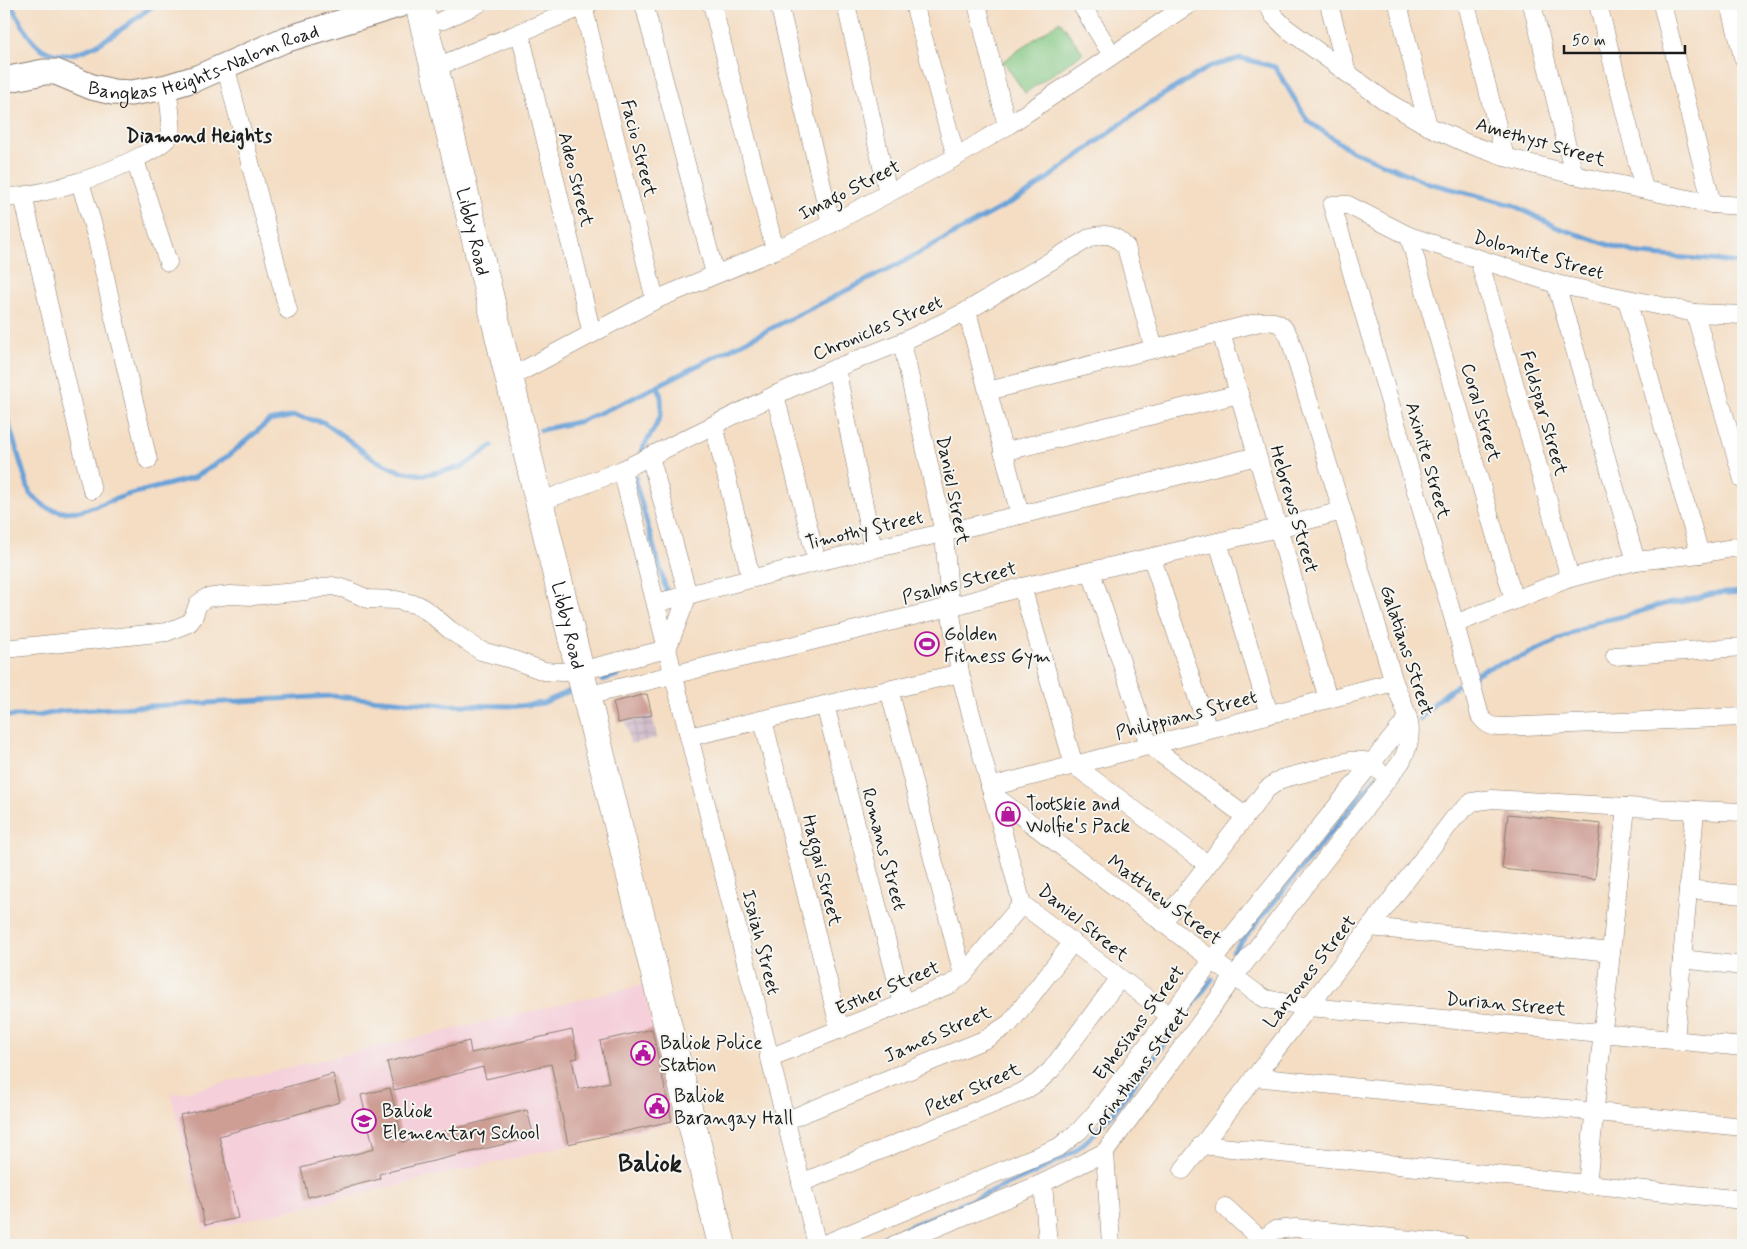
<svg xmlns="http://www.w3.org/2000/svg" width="1747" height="1249" font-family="Mynerve,sans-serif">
<defs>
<pattern id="industrial-grid" width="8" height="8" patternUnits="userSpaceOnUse" patternTransform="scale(1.25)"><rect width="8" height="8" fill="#d1bdcb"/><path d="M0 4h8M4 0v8" fill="none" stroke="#b3a2ae"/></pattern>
</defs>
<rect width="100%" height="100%" fill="#f6f6f2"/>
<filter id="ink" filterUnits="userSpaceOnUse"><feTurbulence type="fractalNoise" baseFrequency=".02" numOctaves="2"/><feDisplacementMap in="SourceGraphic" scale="10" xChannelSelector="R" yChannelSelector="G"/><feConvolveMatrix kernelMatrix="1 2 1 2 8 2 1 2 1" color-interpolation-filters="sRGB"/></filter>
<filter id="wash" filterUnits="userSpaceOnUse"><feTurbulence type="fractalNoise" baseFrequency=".0096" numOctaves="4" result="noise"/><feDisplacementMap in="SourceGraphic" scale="20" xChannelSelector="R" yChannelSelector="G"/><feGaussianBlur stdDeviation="1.12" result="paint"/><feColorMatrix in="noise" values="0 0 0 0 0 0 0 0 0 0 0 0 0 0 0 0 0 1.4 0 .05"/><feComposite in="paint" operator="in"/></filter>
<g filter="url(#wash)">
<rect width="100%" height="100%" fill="#f4ddc3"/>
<path fill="#f5cfda" d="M643,985L674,1123L557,1148L204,1230L171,1095Z"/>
<path fill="url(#industrial-grid)" d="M652,715L657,738L630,744L626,722Z"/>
<path fill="#81c680" stroke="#4e714e" d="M1060,21L1083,53L1025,93L1003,61Z"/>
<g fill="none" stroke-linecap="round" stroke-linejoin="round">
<g stroke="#69a2d8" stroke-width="5">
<path d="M11,4C19,19 30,45 48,52C82,66 129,23 155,4"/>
<path d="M4,408L30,494L47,508L62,512L81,511L127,495L193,478L227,457L269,421L294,416L323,422L346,438L373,459L399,471L423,475L462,467L492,446"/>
<path d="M541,430L581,421L629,400L895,266L1028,193L1148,104L1209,67L1241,58L1275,67L1308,121L1350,150L1429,183L1513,205L1556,227L1609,245L1641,254L1743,263"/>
<path d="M642,450C656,422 668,418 658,385"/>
<path d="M636,477L635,481L668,597"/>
<path d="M602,680L618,675"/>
<path d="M4,716H38L62,711L331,696L446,705L519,706L543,703L572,690"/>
<path d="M1420,720L1436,702L1448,692L1459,684L1485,669L1524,656L1596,622L1625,616L1664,604L1682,602L1712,594L1743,592"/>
<path d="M1233,952L1376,777"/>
<path d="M866,1245L1037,1172L1075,1151L1094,1134L1118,1106L1212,979"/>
</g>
</g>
<g id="blocks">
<g fill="#ce9e95">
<path d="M647,694L652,715L618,723L613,702Z"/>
<path d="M1508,814L1601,824L1595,879L1502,869Z"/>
<path d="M652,1029L672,1121L568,1144L551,1064L486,1079L483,1067L394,1090L387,1062L469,1041L471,1053L572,1030L578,1058L572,1059L578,1089L609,1082L600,1041Z"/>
<path d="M333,1074L340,1102L219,1136L238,1218L205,1225L180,1115L222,1105Z"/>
<path d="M390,1088L403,1142L527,1110L534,1137L379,1174L380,1179L308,1197L301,1168L374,1149L361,1095Z"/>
</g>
</g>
</g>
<g filter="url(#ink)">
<use href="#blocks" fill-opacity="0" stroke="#887c70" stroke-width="1"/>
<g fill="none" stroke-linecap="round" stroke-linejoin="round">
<g stroke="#887c70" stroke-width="19">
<g id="street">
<path d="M644,4L715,274"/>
<path d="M712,4L775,250"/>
<path d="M779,4L831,224"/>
<path d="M846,4L888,193"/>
<path d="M914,4L956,157"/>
<path d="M977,4L1007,126"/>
<path d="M1081,4L1112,55"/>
<path d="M1267,4L1274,16L1286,28L1384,100L1428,126L1466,143L1505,157L1574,175L1712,204L1743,206"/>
<path d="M1329,4L1347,73"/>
<path d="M1398,4L1428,126"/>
<path d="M1466,4L1505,157"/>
<path d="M1532,4L1574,175"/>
<path d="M1598,4L1644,189"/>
<path d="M1662,4L1712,204"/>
<path d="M1730,4L1743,57"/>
<path d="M583,6L655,300"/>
<path d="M443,20L478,4"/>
<path d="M520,33L592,334"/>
<path d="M225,65L288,310"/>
<path d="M434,68L589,4"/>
<path d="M135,160L168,262"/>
<path d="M80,182L97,239L114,318L148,460"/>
<path d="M23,196L92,490"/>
<path d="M4,198C29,196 54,190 78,182C94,178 163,150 169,136C174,126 168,99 167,87"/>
<path d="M1409,236L1514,600"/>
<path d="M1479,260L1570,578"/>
<path d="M1556,284L1636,561"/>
<path d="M1627,300L1700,554"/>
<path d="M967,311L1020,515"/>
<path d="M1695,313L1743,480"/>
<path d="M1743,315L1695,313L1556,284L1409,236L1348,205H1332L1455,624L1480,716C1486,724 1491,727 1501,727L1743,717"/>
<path d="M1221,332L1328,699"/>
<path d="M902,342L944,533L950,607L960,673L1022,904L1169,1015"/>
<path d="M836,368L873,549"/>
<path d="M509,378L655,300L775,250L831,224L956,157L1007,126L1189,4"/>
<path d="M775,395L817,562"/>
<path d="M714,425L751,578"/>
<path d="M1003,452L1239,394"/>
<path d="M650,456L688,595L667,649"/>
<path d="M622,470L817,1245"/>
<path d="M540,502L622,470L775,395L836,368L902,342L967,311L1091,237C1107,233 1114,234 1126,247L1154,349"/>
<path d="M1218,542L1269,714"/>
<path d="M1152,558L1208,730"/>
<path d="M1091,572L1149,745L1245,816"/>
<path d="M1022,587L1074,765L1207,864"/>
<path d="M656,603L817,562L1020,515L1257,456"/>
<path d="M1455,624L1570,578L1636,561L1700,554L1743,546"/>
<path d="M4,649L167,632L189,623L193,618L198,604L206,598L230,595L253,596L306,591L332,586L345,589L368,599L396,600L418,605L430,613L450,630L481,651L511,659L544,671L562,672L580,671L667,649"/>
<path d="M1615,656L1743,647"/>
<path d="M889,689L963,975"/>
<path d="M586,696L950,607L1022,587L1278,528L1342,511"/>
<path d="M825,705L903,1004"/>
<path d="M763,720L840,1030"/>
<path d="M689,737L960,673"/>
<path d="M990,787L1394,682"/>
<path d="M992,794L1256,993L1266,999L1308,1007L1602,1033L1743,1047"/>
<path d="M1688,889L1743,895"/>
<path d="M1162,923L1267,789L1281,779L1350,761H1365L1378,770"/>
<path d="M1370,927L1611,952"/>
<path d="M1682,959L1743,966"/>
<path d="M1675,1040L1695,810"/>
<path d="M769,1058L951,984L963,975L1022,904"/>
<path d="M1254,1077L1743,1127"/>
<path d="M785,1121L986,1039L1010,1023L1073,942"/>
<path d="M1201,1145L1743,1200"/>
<path d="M1105,1152L1111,1245"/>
<path d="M1183,1170L1455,817L1472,802L1492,799L1626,807L1743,812"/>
<path d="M801,1183L1024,1091L1038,1082L1051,1070L1120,978"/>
<path d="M1043,1183L1048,1245"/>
<path d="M1587,1185L1626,807"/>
<path d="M1225,1207L1267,1245"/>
<path d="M1262,1240L1275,1230L1296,1228L1461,1245"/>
<path d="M822,1245L1059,1147L1079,1131L1097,1111L1212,961L1408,718"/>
<path d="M894,1245L1043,1183L1105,1152L1234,977L1401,762C1419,729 1406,713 1394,682L1290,339C1283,323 1277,320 1260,322L988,391"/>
</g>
</g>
<g stroke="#887c70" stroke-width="27">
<g id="secondary">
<path id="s1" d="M4,80L44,72H56L92,87L113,92L131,93L167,87L197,78L284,40L401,4"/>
</g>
</g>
<g stroke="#887c70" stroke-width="29">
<g id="primary">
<path id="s2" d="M419,4L580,671L722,1245"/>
</g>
</g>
<use href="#street" stroke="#fff" stroke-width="18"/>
<use href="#secondary" stroke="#fff" stroke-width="25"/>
<use href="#primary" stroke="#fff" stroke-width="28"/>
</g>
</g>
<defs>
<g id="stadium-ring" transform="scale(1.25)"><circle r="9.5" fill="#f6f6f2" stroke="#b5179e" stroke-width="1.5"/><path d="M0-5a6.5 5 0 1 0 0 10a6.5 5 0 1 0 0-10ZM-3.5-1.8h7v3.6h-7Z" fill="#b5179e"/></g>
<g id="shop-ring" transform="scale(1.25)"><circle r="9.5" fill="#f6f6f2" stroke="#b5179e" stroke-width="1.5"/><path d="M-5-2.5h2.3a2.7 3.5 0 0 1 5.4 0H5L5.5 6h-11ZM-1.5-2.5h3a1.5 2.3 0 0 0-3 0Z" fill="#b5179e"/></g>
<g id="civic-ring" transform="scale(1.25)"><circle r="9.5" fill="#f6f6f2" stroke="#b5179e" stroke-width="1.5"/><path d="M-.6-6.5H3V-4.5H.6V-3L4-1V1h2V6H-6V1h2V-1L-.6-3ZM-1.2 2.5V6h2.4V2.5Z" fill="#b5179e"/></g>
<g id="school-ring" transform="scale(1.25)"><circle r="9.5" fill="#f6f6f2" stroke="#b5179e" stroke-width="1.5"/><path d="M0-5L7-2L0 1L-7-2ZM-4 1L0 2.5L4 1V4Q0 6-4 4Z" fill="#b5179e"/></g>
</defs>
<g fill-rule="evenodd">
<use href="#stadium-ring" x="927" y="644"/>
<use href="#shop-ring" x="1008" y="814"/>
<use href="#civic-ring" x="643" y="1053"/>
<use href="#civic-ring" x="657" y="1106"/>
<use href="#school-ring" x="364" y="1121"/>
</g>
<g text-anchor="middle" stroke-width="4" stroke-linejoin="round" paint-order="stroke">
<g font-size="19" fill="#1c1c1c" stroke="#f6f6f2">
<text dy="7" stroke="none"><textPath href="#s1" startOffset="209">Bangkas Heights-Nalom Road</textPath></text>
<text transform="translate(1541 141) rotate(16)" y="7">Amethyst Street</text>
<text transform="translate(640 148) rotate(76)" y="7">Facio Street</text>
<text transform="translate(577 179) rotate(76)" y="7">Adeo Street</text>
<text transform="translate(849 189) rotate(-27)" y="7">Imago Street</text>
<text dy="7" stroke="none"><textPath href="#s2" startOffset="234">Libby Road</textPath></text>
<text transform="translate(1539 254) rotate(16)" y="7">Dolomite Street</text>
<text transform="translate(877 327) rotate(-23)" y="7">Chronicles Street</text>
<text transform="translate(1482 412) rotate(74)" y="7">Coral Street</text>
<text transform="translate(1545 413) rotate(74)" y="7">Feldspar Street</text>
<text transform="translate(1429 460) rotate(74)" y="7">Axinite Street</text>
<text transform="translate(954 490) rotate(79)" y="7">Daniel Street</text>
<text transform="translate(1295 509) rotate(74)" y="7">Hebrews Street</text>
<text transform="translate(864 529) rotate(-13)" y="7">Timothy Street</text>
<text transform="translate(959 582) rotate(-15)" y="7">Psalms Street</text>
<text dy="7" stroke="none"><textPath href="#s2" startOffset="639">Libby Road</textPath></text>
<text transform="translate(1408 650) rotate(72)" y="7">Galatians Street</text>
<text transform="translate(1186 714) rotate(-15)" y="7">Philippians Street</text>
<text transform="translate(885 849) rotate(75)" y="7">Romans Street</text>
<text transform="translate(823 870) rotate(76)" y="7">Haggai Street</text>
<text transform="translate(1165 899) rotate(37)" y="7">Matthew Street</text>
<text transform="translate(1084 922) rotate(39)" y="7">Daniel Street</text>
<text transform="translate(762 942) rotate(76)" y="7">Isaiah Street</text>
<text transform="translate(1309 971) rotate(-52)" y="7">Lanzones Street</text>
<text transform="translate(887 987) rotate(-23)" y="7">Esther Street</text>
<text transform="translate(1506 1003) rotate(5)" y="7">Durian Street</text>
<text transform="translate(1138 1022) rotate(-53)" y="7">Ephesians Street</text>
<text transform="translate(937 1033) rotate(-24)" y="7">James Street</text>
<text transform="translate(1137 1071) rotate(-53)" y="7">Corinthians Street</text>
<text transform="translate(972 1088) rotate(-24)" y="7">Peter Street</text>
</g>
<g font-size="19" fill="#1c1c1c" stroke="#f6f6f2" text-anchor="start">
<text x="944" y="640">Golden<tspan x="944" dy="22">Fitness Gym</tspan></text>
<text x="1026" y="810">Tootskie and<tspan x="1026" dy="22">Wolfie's Pack</tspan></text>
<text x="660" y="1049">Baliok Police<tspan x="660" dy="22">Station</tspan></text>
<text x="674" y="1102">Baliok<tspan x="674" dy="22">Barangay Hall</tspan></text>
<text x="382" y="1117">Baliok<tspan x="382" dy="22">Elementary School</tspan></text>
</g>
<g font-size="20" font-weight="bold" fill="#1c1c1c" stroke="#f6f6f2">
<text x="199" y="142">Diamond Heights</text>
</g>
<g font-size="24" font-weight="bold" fill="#1c1c1c" stroke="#f6f6f2">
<text x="650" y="1171">Baliok</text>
</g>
</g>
<rect width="1747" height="1249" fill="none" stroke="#f6f6f2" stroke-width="20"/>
<path d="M1564 45v8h121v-8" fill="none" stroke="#1c1c1c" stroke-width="2.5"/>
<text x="1572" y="45" font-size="15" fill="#1c1c1c" stroke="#f6f6f2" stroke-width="4" paint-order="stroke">50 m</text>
</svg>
